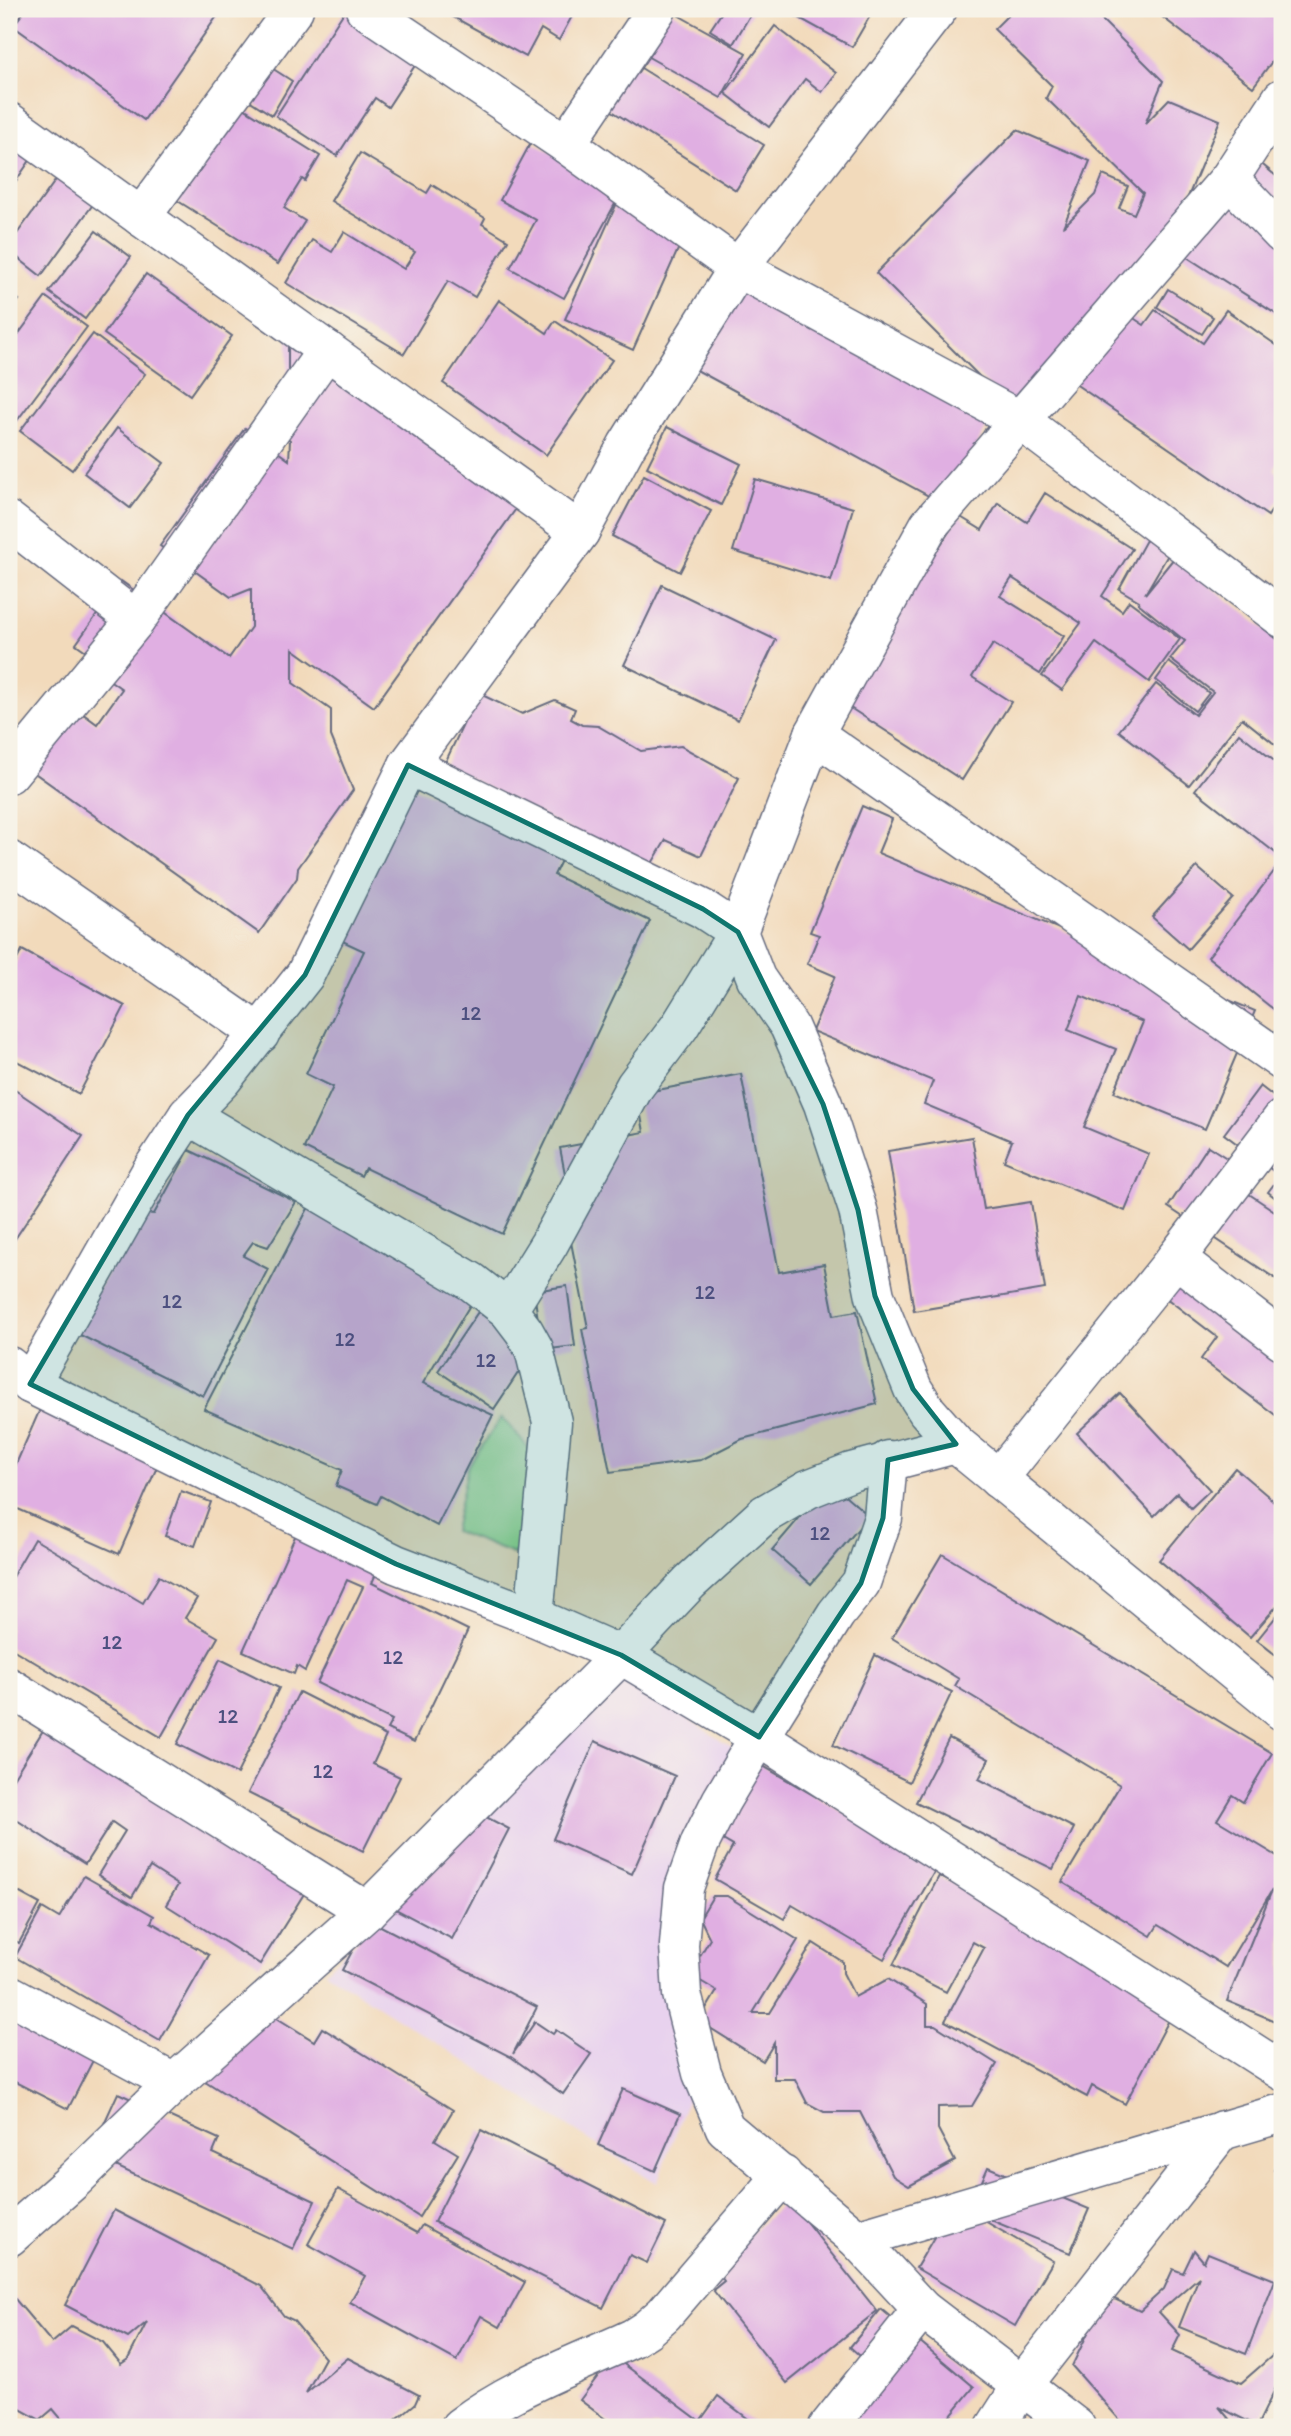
<svg xmlns="http://www.w3.org/2000/svg" width="1291" height="2436" font-family="Itim,sans-serif">
<rect width="100%" height="100%" fill="#f7f3e8"/>
<filter id="ink" filterUnits="userSpaceOnUse"><feTurbulence type="fractalNoise" baseFrequency=".0143" numOctaves="2"/><feDisplacementMap in="SourceGraphic" scale="14" xChannelSelector="R" yChannelSelector="G"/><feConvolveMatrix kernelMatrix="1 2 1 2 8 2 1 2 1" color-interpolation-filters="sRGB"/></filter>
<filter id="wash" filterUnits="userSpaceOnUse"><feTurbulence type="fractalNoise" baseFrequency=".00686" numOctaves="4" result="noise"/><feDisplacementMap in="SourceGraphic" scale="28" xChannelSelector="R" yChannelSelector="G"/><feGaussianBlur stdDeviation="1.57" result="paint"/><feColorMatrix in="noise" values="0 0 0 0 0 0 0 0 0 0 0 0 0 0 0 0 0 1.4 0 .05"/><feComposite in="paint" operator="in"/></filter>
<g filter="url(#wash)">
<rect width="100%" height="100%" fill="#f2dabb"/>
<path fill="#e8d2ee" d="M626,1677L732,1748L664,1926L691,2091L657,2183L325,1972Z"/>
<path fill="#91d48c" stroke="#568275" stroke-width="2" d="M502,1417L530,1450L518,1556L454,1531L468,1466Z"/>
<g id="blocks">
<g fill="#e0afe2">
<path d="M26,9H222L144,120L13,26Z"/>
<path d="M346,9L423,53L388,107L375,98L337,156L276,116Z"/>
<path d="M439,9H576L559,40L541,29L526,57Z"/>
<path d="M667,9L746,53L721,98L636,50Z"/>
<path d="M724,9H746L752,12L733,44L710,30Z"/>
<path d="M783,9H874L852,47Z"/>
<path d="M1014,9H1091L1163,81L1145,124L1169,99L1220,120L1178,221L1014,411L876,273L1017,130L1090,161L1063,227L1095,195L1103,175L1128,186L1119,208L1134,214L1143,193L1046,98L1052,86L994,29Z"/>
<path d="M1152,9H1282V48L1253,87Z"/>
<path d="M775,26L836,73L822,92L805,79L769,127L725,93Z"/>
<path d="M253,56L292,81L272,115L232,89Z"/>
<path d="M625,58L764,145L736,190L598,102Z"/>
<path d="M223,95L320,156L305,181L302,179L284,208L305,221L278,264L162,191Z"/>
<path d="M9,137L35,153L9,191Z"/>
<path d="M531,142L622,191L564,298L510,268L536,220L500,200Z"/>
<path d="M360,153L427,193L432,185L485,218L482,224L508,240L475,297L448,281L404,354L286,283L312,240L332,252L344,232L404,269L415,252L331,201Z"/>
<path d="M1251,155L1282,181V211L1236,172Z"/>
<path d="M58,177L94,203L41,276L9,251V245Z"/>
<path d="M1217,186L1282,236V318L1176,250Z"/>
<path d="M621,194L689,225L633,350L565,319Z"/>
<path d="M96,231L131,257L85,319L49,292Z"/>
<path d="M731,266L996,409L945,505L680,361Z"/>
<path d="M146,274L232,336L190,395L104,334Z"/>
<path d="M1168,289L1213,317L1202,334L1157,307Z"/>
<path d="M9,292L19,300L9,313Z"/>
<path d="M46,297L87,327L13,426L9,422V347Z"/>
<path d="M499,300L547,333L555,321L612,360L546,455L443,383Z"/>
<path d="M1120,309L1144,325L1155,310L1203,343L1226,310L1282,349V412L1280,416L1282,418V457L1274,470L1282,475V495L1268,516L1071,381Z"/>
<path d="M288,330L523,499L374,707L293,649V683L331,710V736L353,790L298,868L297,878L259,933L32,771L56,694L97,724L122,689L95,670L106,665L76,644L121,581L229,658L251,627V589L231,597L160,546L245,428L289,460L290,440L258,418L288,376Z"/>
<path d="M93,334L145,374L72,470L20,431Z"/>
<path d="M667,427L741,464L721,505L647,467Z"/>
<path d="M117,428L164,463L130,508L84,473Z"/>
<path d="M644,475L711,511L680,572L612,536Z"/>
<path d="M755,479L853,508L831,581L733,551Z"/>
<path d="M1045,493L1132,549L1102,596L1122,611L1129,601L1180,639L1149,682L1096,643L1062,690L1042,676L1081,623L1012,578L1000,596L1064,636L1040,674L993,644L972,677L1011,702L962,780L841,702L959,516L982,530L998,503L1027,522Z"/>
<path d="M1146,540L1169,553L1145,594L1174,558L1282,643V750L1242,718L1189,785L1119,731L1156,684L1195,715L1213,692L1170,659L1185,641L1138,603L1139,601L1119,589Z"/>
<path d="M662,585L776,640L738,720L624,665Z"/>
<path d="M1169,662L1209,693L1195,711L1156,680Z"/>
<path d="M478,693L522,714L555,700L575,709L571,719L582,725L598,726L641,751L681,746L739,778L701,856L666,840L648,870L444,765Z"/>
<path d="M1239,733L1282,767V858L1195,790Z"/>
<path d="M408,786L568,846L554,875L650,921L502,1234L365,1168L361,1176L304,1148L333,1087L306,1074L364,951L336,938Z"/>
<path d="M862,806L892,819L878,853L1255,1011L1205,1129L1114,1092L1143,1022L1081,996L1068,1030L1116,1049L1084,1127L1149,1154L1125,1211L1004,1161L1012,1141L924,1104L933,1081L812,1031L835,976L807,964L819,935L810,932Z"/>
<path d="M1282,861V1016L1208,957Z"/>
<path d="M1197,867L1233,898L1188,949L1152,917Z"/>
<path d="M22,950L125,1006L79,1094L9,1057V975Z"/>
<path d="M741,1074L779,1272L824,1264L834,1315L857,1311L877,1404L742,1439L701,1460L610,1472L582,1329L588,1328L569,1232L576,1231L560,1148L644,1132L637,1094Z"/>
<path d="M9,1086L83,1136L9,1248Z"/>
<path d="M1260,1086L1282,1103V1203L1268,1192L1280,1176L1224,1134Z"/>
<path d="M972,1137L984,1209L1031,1202L1045,1289L914,1311L888,1151Z"/>
<path d="M1208,1146L1253,1175L1243,1190L1282,1216V1283L1168,1207Z"/>
<path d="M189,1150L296,1202L268,1247L253,1242L243,1256L268,1269L203,1396L74,1332L141,1213L154,1214Z"/>
<path d="M314,1197L476,1295L423,1383L493,1415L437,1526L381,1496L377,1504L336,1486L342,1470L204,1409Z"/>
<path d="M1162,1256L1282,1336V1420L1201,1359L1217,1337L1144,1281Z"/>
<path d="M567,1286L575,1346L542,1350L534,1291Z"/>
<path d="M478,1312L534,1349L494,1409L438,1371Z"/>
<path d="M48,1391L167,1444L119,1554L9,1505V1480Z"/>
<path d="M1120,1393L1210,1490L1191,1508L1177,1493L1154,1516L1077,1433Z"/>
<path d="M1235,1468L1282,1508V1600L1250,1637L1159,1560Z"/>
<path d="M830,1482L869,1516L811,1584L772,1550Z"/>
<path d="M181,1491L211,1502L195,1546L165,1536Z"/>
<path d="M297,1532L378,1569L372,1583L468,1630L414,1742L387,1729L392,1720L317,1683L363,1587L347,1580L305,1671L297,1666L294,1674L243,1651Z"/>
<path d="M34,1539L143,1603L159,1576L197,1598L185,1618L218,1637L161,1737L9,1647V1582Z"/>
<path d="M942,1554L1272,1753L1243,1802L1232,1795L1217,1820L1282,1859V2024L1227,2001L1272,1890L1226,1967L1158,1925L1151,1936L1062,1882L1120,1785L955,1686L959,1679L892,1638Z"/>
<path d="M1282,1609V1660L1257,1640Z"/>
<path d="M875,1655L952,1692L909,1782L833,1745Z"/>
<path d="M220,1659L279,1688L237,1774L177,1744Z"/>
<path d="M299,1692L386,1736L373,1764L400,1777L363,1851L248,1793Z"/>
<path d="M52,1716L312,1881L260,1964L166,1905L178,1885L150,1867L132,1897L98,1875L125,1831L112,1822L85,1864L9,1815V1785Z"/>
<path d="M949,1738L989,1759L979,1779L1074,1828L1053,1869L916,1802Z"/>
<path d="M595,1741L675,1776L632,1874L553,1839Z"/>
<path d="M732,1748L937,1867L884,1959L792,1905L784,1919L715,1879L733,1846L690,1821Z"/>
<path d="M467,1807L509,1829L452,1939L382,1902Z"/>
<path d="M84,1876L154,1916L151,1922L209,1955L160,2041L15,1957L42,1908L59,1918Z"/>
<path d="M939,1876L1178,2003L1125,2104L1092,2086L1087,2097L945,2021L984,1948L973,1942L946,1992L893,1965Z"/>
<path d="M9,1887L40,1904L19,1943L9,1937Z"/>
<path d="M713,1896H727L798,1940L753,2013H770L813,1943L843,1962V1973L855,1997L888,1979L927,2004V2025H935L997,2064L972,2106L938,2107V2129L955,2161L909,2186L893,2176L860,2112H824L807,2103L795,2079H774V2043L763,2061L699,2021L717,1991L689,1974L710,1939L700,1918Z"/>
<path d="M369,1920L537,2007L513,2054L535,2022L553,2034L556,2030L591,2054L563,2094L511,2057L342,1970Z"/>
<path d="M9,1991L104,2039L68,2109L9,2079Z"/>
<path d="M251,2002L314,2041L322,2028L453,2110L435,2140L458,2154L419,2217L202,2079Z"/>
<path d="M623,2089L680,2114L655,2171L598,2145Z"/>
<path d="M118,2093L219,2139L213,2153L315,2201L293,2249L90,2154Z"/>
<path d="M481,2130L666,2224L647,2263L630,2255L603,2308L434,2222Z"/>
<path d="M1282,2157V2175L1274,2170Z"/>
<path d="M988,2167L1089,2209L1070,2253L969,2211Z"/>
<path d="M338,2189L417,2233L422,2225L525,2282L500,2327L481,2316L457,2361L350,2302L365,2276L308,2244Z"/>
<path d="M788,2199L877,2311L787,2383L713,2290L724,2281L715,2268Z"/>
<path d="M954,2203L1053,2261L1015,2326L916,2268Z"/>
<path d="M114,2210L261,2286L284,2316L293,2320L325,2358L306,2393L348,2358L419,2395L415,2404L387,2427H68L53,2409L40,2420L9,2403V2295L15,2299L52,2343L72,2326L103,2342L121,2364L128,2359L147,2322L128,2338L65,2305Z"/>
<path d="M1194,2250L1204,2262L1208,2253L1275,2280L1246,2354L1179,2327L1199,2277L1159,2312L1180,2335L1172,2351L1241,2383L1280,2349L1282,2351V2388L1278,2383L1257,2426L1219,2407L1236,2427H1126L1072,2366L1106,2295L1140,2311L1164,2289L1173,2269L1183,2273Z"/>
<path d="M881,2309L974,2387L941,2427H842L868,2363L850,2347Z"/>
<path d="M613,2356L700,2421L718,2396L759,2427H616L580,2400Z"/>
<path d="M499,2409L542,2427H491Z"/>
</g>
</g>
</g>
<g filter="url(#ink)">
<use href="#blocks" fill-opacity="0" stroke="#666b7f" stroke-width="2"/>
<g fill="none" stroke-linecap="round" stroke-linejoin="round">
<g stroke="#666b7f" stroke-width="41">
<g id="street">
<path d="M365,9L566,144L738,268L1021,421L1282,618"/>
<path d="M9,122L580,532"/>
<path d="M566,144L657,9"/>
<path d="M1229,179L1282,234"/>
<path d="M141,217L294,9"/>
<path d="M9,521L136,620"/>
<path d="M814,734L1282,1061"/>
<path d="M408,765L703,909L738,932L756,978L789,1026L823,1104L858,1210L875,1296L913,1389L927,1411L956,1444L1282,1711"/>
<path d="M9,774L136,620L327,350"/>
<path d="M9,860L260,1034"/>
<path d="M188,1115L472,1282L508,1310L524,1331L534,1349L552,1422L534,1617"/>
<path d="M1176,1258L1282,1340"/>
<path d="M508,1310L549,1244L635,1086L680,1026L738,932L814,734L929,525L1229,179L1282,98"/>
<path d="M9,1366L30,1384L396,1564L534,1617L621,1655L759,1737L1282,2071"/>
<path d="M30,1384L151,1171L188,1115L222,1080L305,975L408,765L580,532L627,445L738,268L938,9"/>
<path d="M888,1460L883,1518L861,1583L836,1614L759,1737L721,1801L700,1843L684,1888L679,1945L682,1994L702,2073L725,2128L857,2239L922,2309L1076,2427"/>
<path d="M998,1479L1176,1258L1282,1119"/>
<path d="M9,1687L367,1911"/>
<path d="M9,1994L174,2083"/>
<path d="M9,2237L74,2180L174,2083L367,1911L621,1655L690,1582L765,1514L808,1489L851,1472L956,1444"/>
<path d="M857,2239L1282,2113"/>
<path d="M460,2427C510,2388 574,2365 633,2338L647,2329L664,2314L783,2175"/>
<path d="M828,2427L922,2309"/>
<path d="M995,2427L1022,2385L1222,2130"/>
</g>
</g>
<use href="#street" stroke="#fff" stroke-width="38"/>
</g>
</g>
<path fill="#0f766e" fill-opacity="0.2" stroke="#0f766e" stroke-width="5" stroke-linejoin="round" d="M408,765L703,909L738,932L823,1104L858,1210L875,1296L913,1389L956,1444L888,1460L883,1518L861,1583L759,1737L621,1655L396,1564L30,1384L188,1115L305,975Z"/>
<g text-anchor="middle" stroke-width="7" stroke-linejoin="round" paint-order="stroke">
<g font-size="21" fill="#4c4f7f">
<text x="471" y="1020">12</text>
<text x="705" y="1299">12</text>
<text x="172" y="1308">12</text>
<text x="345" y="1346">12</text>
<text x="486" y="1367">12</text>
<text x="820" y="1540">12</text>
<text x="112" y="1649">12</text>
<text x="393" y="1664">12</text>
<text x="228" y="1723">12</text>
<text x="323" y="1778">12</text>
</g>
</g>
<rect width="1291" height="2436" fill="none" stroke="#f7f3e8" stroke-width="35"/>
</svg>
